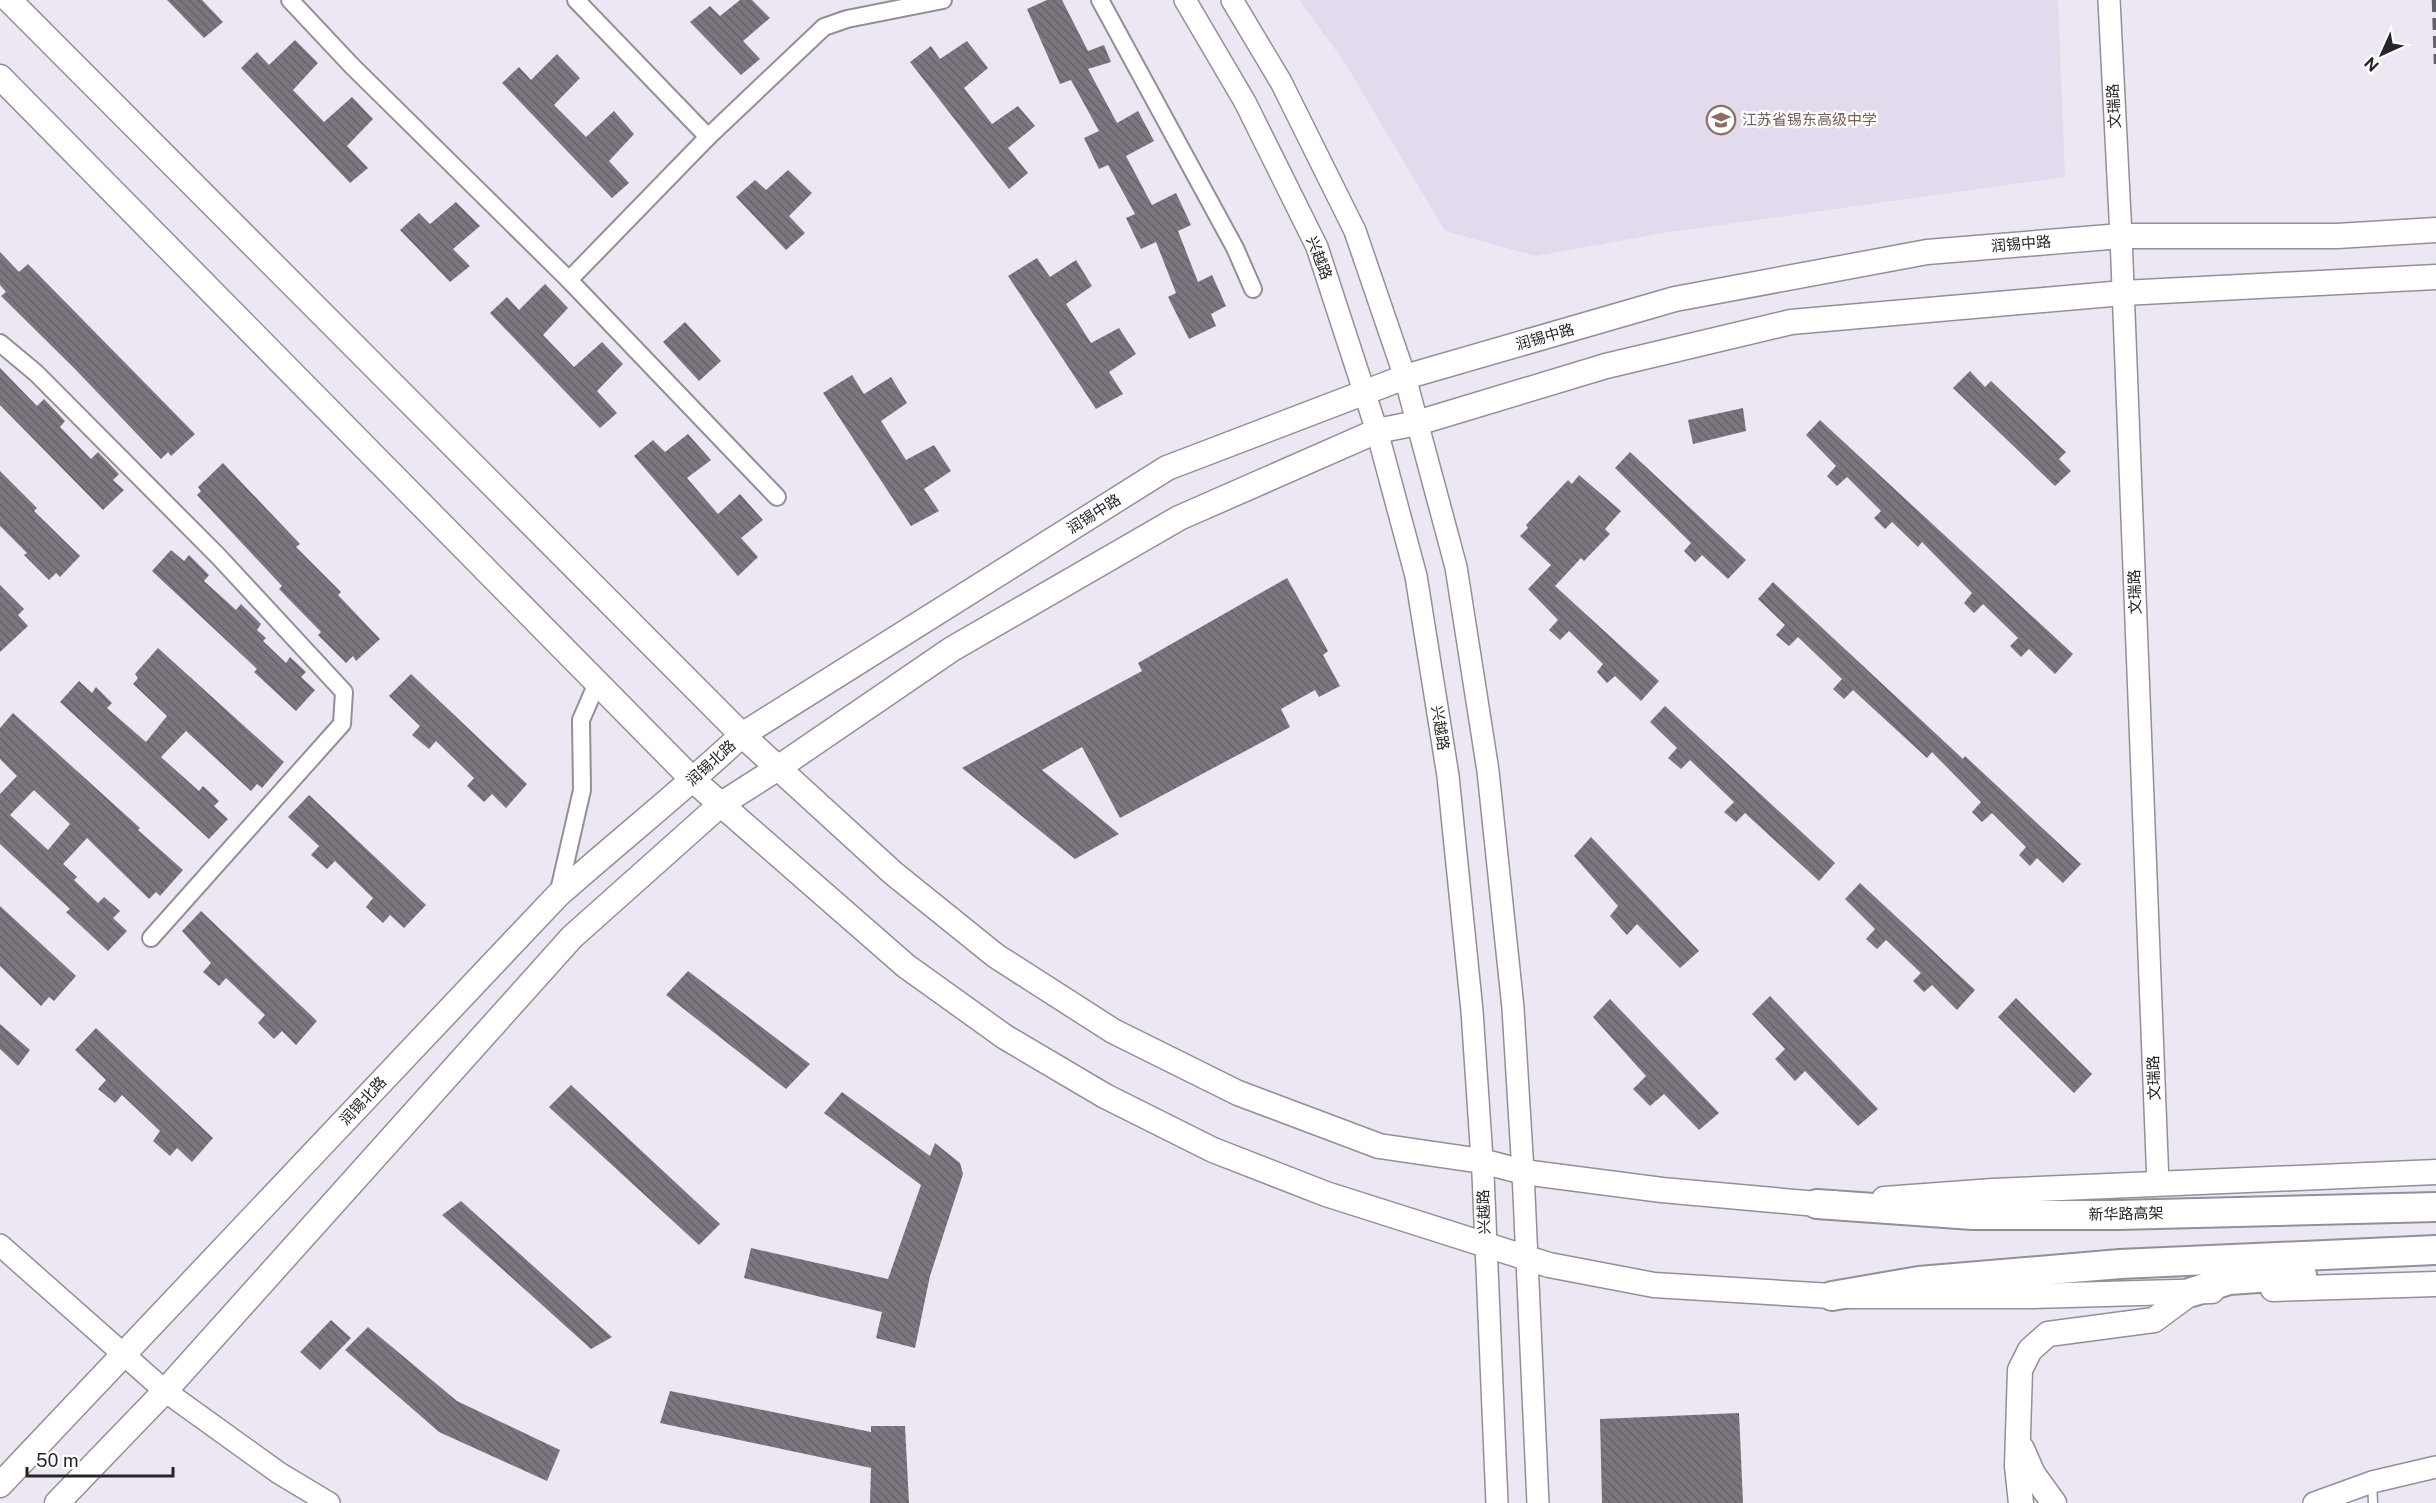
<svg xmlns="http://www.w3.org/2000/svg" width="2436" height="1503" font-family="'Public Sans','Noto Sans SC',sans-serif">
<defs>
<pattern id="building-back-hatch" width="6" height="6" patternUnits="userSpaceOnUse" patternTransform="scale(1.5)"><rect width="6" height="6" fill="#7e767f"/><path d="M-1 5l2 2M0 0l6 6M5-1l2 2" fill="none" stroke="#676168"/></pattern>
</defs>
<rect width="100%" height="100%" fill="#ece7f3"/>
<path fill="#e2dbed" d="M1299,0H2058L2065,177L1663,233L1536,256L1445,231L1345,63Z"/>
<g fill="url(#building-back-hatch)" fill-rule="evenodd">
<path d="M167,0H202L223,22L204,38Z"/>
<path d="M740,0H752L770,18L743,41L760,59L741,75L690,22L710,6L720,16Z"/>
<path d="M1047,0H1062L1088,51L1104,45L1111,62L1088,69L1117,123L1138,111L1154,141L1126,156L1152,205L1176,193L1191,225L1178,231L1198,282L1212,275L1226,306L1211,314L1216,326L1189,339L1168,297L1176,293L1156,242L1141,249L1126,218L1135,214L1108,165L1099,169L1084,138L1099,131L1071,80L1060,84L1027,9Z"/>
<path d="M295,40L318,63L293,90L324,122L352,97L373,119L347,146L368,168L350,183L241,68L257,52L269,65Z"/>
<path d="M967,41L988,68L964,88L992,124L1018,106L1035,126L1008,148L1028,173L1009,189L910,62L931,46L940,59Z"/>
<path d="M557,54L580,78L554,105L586,137L614,111L634,134L609,161L629,183L612,198L502,83L519,67L531,80Z"/>
<path d="M788,170L812,193L789,216L805,233L786,250L736,197L755,180L766,190Z"/>
<path d="M456,202L480,226L453,249L470,266L450,282L400,230L419,213L430,224Z"/>
<path d="M0,252L19,272L28,264L195,434L171,456L168,452L161,459L74,368L1,296L6,292L0,285Z"/>
<path d="M1037,258L1050,277L1076,260L1092,286L1066,304L1091,343L1119,328L1136,354L1109,372L1123,394L1096,409L1008,276Z"/>
<path d="M545,284L568,308L543,335L574,367L602,342L623,364L597,391L617,413L600,428L490,313L507,297L519,310Z"/>
<path d="M685,322L721,361L699,381L663,342Z"/>
<path d="M0,368L37,406L44,399L65,421L60,427L91,459L98,452L119,474L113,480L124,490L103,510L0,405Z"/>
<path d="M1970,371L1985,387L1991,381L2066,452L2059,459L2071,471L2055,486L1953,388Z"/>
<path d="M852,375L864,394L891,377L907,403L881,421L906,460L934,445L951,471L924,489L939,511L911,526L823,393Z"/>
<path d="M1743,408L1746,431L1693,444L1688,420Z"/>
<path d="M1820,420L2073,654L2055,674L2029,649L2021,657L2010,646L2018,638L1983,604L1974,613L1964,603L1972,593L1922,542L1918,547L1892,522L1885,529L1874,518L1881,511L1847,477L1837,486L1827,476L1836,466L1806,435Z"/>
<path d="M688,434L711,460L687,478L718,514L740,494L763,520L741,538L758,557L738,576L634,456L653,440L665,452Z"/>
<path d="M1630,452L1746,560L1728,579L1702,555L1695,562L1684,551L1691,543L1615,468Z"/>
<path d="M223,463L300,544L296,547L341,592L338,595L380,639L356,661L353,656L346,663L318,635L321,632L279,589L282,586L197,495L201,491L198,487Z"/>
<path d="M0,471L37,508L34,511L80,556L60,577L56,573L49,580L24,555L27,553L0,526Z"/>
<path d="M1579,475L1621,511L1605,529L1610,534L1584,561L1581,558L1555,586L1659,681L1641,701L1615,676L1607,683L1597,672L1603,664L1569,631L1560,640L1549,630L1558,620L1528,589L1551,565L1520,536L1528,528L1526,525L1568,480L1572,484Z"/>
<path d="M171,550L184,561L189,555L209,575L204,581L224,599L236,610L241,604L261,624L257,630L266,638L263,641L286,663L290,657L306,672L301,677L315,690L296,711L254,672L257,669L152,571Z"/>
<path d="M1287,578L1328,651L1323,655L1340,686L1319,697L1315,690L1281,709L1290,727L1120,818L1082,747L1042,770L1119,834L1075,859L962,768L1142,671L1138,663Z"/>
<path d="M1773,582L1963,759L1965,756L2081,864L2063,883L2037,858L2030,866L2019,855L2026,847L1992,813L1982,822L1972,812L1981,802L1932,752L1927,758L1853,690L1844,699L1833,689L1842,679L1798,637L1789,646L1776,635L1785,625L1758,599Z"/>
<path d="M0,585L24,609L18,615L28,626L0,652Z"/>
<path d="M158,648L284,762L262,788L257,784L251,791L186,731L161,757L199,791L203,786L219,801L214,806L228,819L209,839L60,702L79,681L92,693L96,687L112,703L107,708L146,742L167,716L133,684L138,678L135,674Z"/>
<path d="M411,674L527,784L506,808L492,794L484,802L467,786L474,778L436,741L429,749L412,735L420,726L389,696Z"/>
<path d="M1665,706L1835,863L1819,881L1745,813L1736,822L1724,812L1734,802L1690,760L1681,769L1668,758L1677,748L1650,722Z"/>
<path d="M13,713L140,828L138,830L183,870L160,896L156,892L149,899L87,838L63,864L77,877L74,880L98,903L104,897L120,911L113,918L127,931L108,951L66,912L70,909L0,844V794L17,776L0,759V728ZM34,790L70,824L48,850L10,815Z"/>
<path d="M309,795L426,905L404,928L390,915L383,923L366,907L373,898L335,861L327,869L311,855L319,846L288,817Z"/>
<path d="M1591,837L1699,951L1680,968L1637,924L1627,935L1610,916L1618,906L1574,856Z"/>
<path d="M1860,883L1975,990L1957,1010L1932,985L1924,992L1913,981L1921,973L1886,940L1877,949L1866,939L1875,929L1845,899Z"/>
<path d="M0,906L76,976L54,1001L49,997L41,1006L0,966Z"/>
<path d="M201,911L317,1021L296,1045L282,1031L274,1039L258,1023L265,1015L226,978L219,986L203,972L211,963L182,931Z"/>
<path d="M688,971L810,1064L786,1089L666,995Z"/>
<path d="M1770,996L1878,1109L1858,1126L1805,1071L1795,1081L1775,1059L1785,1049L1752,1014Z"/>
<path d="M2016,998L2092,1074L2074,1093L1998,1017Z"/>
<path d="M1610,999L1719,1113L1699,1130L1664,1094L1650,1106L1633,1089L1646,1076L1593,1017Z"/>
<path d="M0,1024L30,1050L18,1066L0,1049Z"/>
<path d="M96,1028L213,1138L192,1162L177,1148L170,1156L153,1141L160,1131L122,1095L115,1103L98,1089L106,1080L75,1050Z"/>
<path d="M571,1085L720,1224L699,1245L549,1107Z"/>
<path d="M842,1092L930,1156L935,1143L960,1163L963,1174L930,1276L915,1348L876,1338L882,1312L744,1278L751,1248L888,1279L921,1185L824,1113Z"/>
<path d="M461,1201L612,1337L591,1349L442,1215Z"/>
<path d="M331,1320L351,1338L320,1370L300,1352Z"/>
<path d="M368,1327L457,1401L560,1450L547,1481L439,1432L345,1350Z"/>
<path d="M670,1391L871,1432V1426H905L909,1503H870L871,1468L660,1423Z"/>
<path d="M1739,1413L1743,1503H1602L1600,1419Z"/>
</g>
<g fill="none" stroke-linecap="round" stroke-linejoin="round">
<g stroke="#938f99" stroke-width="11">
<path id="service" d="M2372,1482L2373,1503"/>
</g>
<g stroke="#938f99" stroke-width="20">
<g id="minor">
<path d="M290,0L352,66L569,280L777,497"/>
<path d="M576,0L708,137"/>
<path d="M1100,0L1235,248L1253,289"/>
<path d="M569,280L708,137L824,27L847,19L943,0"/>
<path d="M0,343L36,373L219,557L344,692L342,724L151,938"/>
<path d="M558,895L582,790L581,720L597,683"/>
</g>
</g>
<g stroke="#938f99" stroke-width="24">
<g id="tertiary">
<path d="M1185,0L1245,102L1317,247L1377,431L1416,576L1448,776L1472,1011L1483,1174L1497,1503"/>
<path d="M1232,0L1281,82L1355,231L1405,377L1456,567L1488,771L1513,1008L1523,1172L1538,1503"/>
<path d="M2109,0L2121,236L2158,1184"/>
<path d="M0,1245L165,1391L279,1473L329,1503"/>
<path d="M2314,1503L2372,1482L2436,1467"/>
</g>
</g>
<g stroke="#938f99" stroke-width="27">
<g id="secondary">
<path d="M9,0L742,735L893,873L996,956L1113,1031L1238,1093L1379,1146L1482,1161L1523,1172L1662,1190L1817,1204L1834,1203"/>
<path d="M0,77L693,780L906,966L1005,1037L1105,1096L1213,1150L1326,1194L1549,1265L1654,1285L1832,1296H2032L2212,1291"/>
<path d="M1884,1199L1993,1191L2436,1172"/>
<path d="M2273,1289L2436,1284"/>
<path d="M2022,1449L2033,1474L2054,1503"/>
<path d="M0,1485L558,895C619,841 683,790 742,735L1167,468L1405,377L1675,299L1927,252L2121,236H2337L2436,230"/>
<path d="M57,1503L165,1391L572,937L720,805L778,768L952,649L1179,518L1377,431L1417,423L1606,366L1791,322L2123,293L2436,277"/>
<path d="M2021,1503L2017,1466L2020,1370L2030,1350L2048,1334L2154,1320L2192,1292"/>
</g>
</g>
<g stroke="#938f99" stroke-width="32">
<g id="trunk">
<path d="M1817,1204L1973,1215H2117L2436,1207"/>
<path d="M2192,1292L2229,1280L2302,1275"/>
<path d="M1832,1296L1919,1281L2120,1264L2436,1250"/>
</g>
</g>
<use href="#service" stroke="#fff" stroke-width="8"/>
<use href="#minor" stroke="#fff" stroke-width="16"/>
<use href="#tertiary" stroke="#fff" stroke-width="21"/>
<use href="#secondary" stroke="#fff" stroke-width="24"/>
<use href="#trunk" stroke="#fff" stroke-width="28"/>
<path stroke="#636067" stroke-width="4.5" stroke-dasharray="12 6" stroke-linecap="butt" d="M2434,0L2436,64"/>
</g>
<defs>
<g id="school-ring" transform="scale(1.5)"><circle r="9.5" fill="#fff" stroke="#8d6e63" stroke-width="1.5"/><path d="M0-5L7-2L0 1L-7-2ZM-4 1L0 2.5L4 1V4Q0 6-4 4Z" fill="#8d6e63"/></g>
</defs>
<g fill-rule="evenodd">
<use href="#school-ring" x="1721" y="120"/>
</g>
<g text-anchor="middle" stroke-width="4.5" stroke-linejoin="round" paint-order="stroke">
<g font-size="15" fill="#262429" stroke="#fff">
<text transform="translate(2114 106) rotate(-93)" y="5">文瑞路</text>
<text transform="translate(2021 244) rotate(-5)" y="5">润锡中路</text>
<text transform="translate(1319 258) rotate(69)" y="5">兴越路</text>
<text transform="translate(1545 337) rotate(-16)" y="5">润锡中路</text>
<text transform="translate(1094 514) rotate(-32)" y="5">润锡中路</text>
<text transform="translate(2135 592) rotate(-92)" y="5">文瑞路</text>
<text transform="translate(1440 728) rotate(81)" y="5">兴越路</text>
<text transform="translate(711 763) rotate(-42)" y="5">润锡北路</text>
<text transform="translate(2154 1078) rotate(-92)" y="5">文瑞路</text>
<text transform="translate(363 1101) rotate(-47)" y="5">润锡北路</text>
<text transform="translate(1484 1212) rotate(-92)" y="5">兴越路</text>
<text transform="translate(2126 1214) rotate(-1)" y="5">新华路高架</text>
</g>
<g font-size="15" fill="#785e54" stroke="#fff" text-anchor="start">
<text x="1742" y="125">江苏省锡东高级中学</text>
</g>
</g>
<g transform="translate(2382 54) rotate(225)" stroke="#ffffff" stroke-width="4.5" paint-order="stroke">
<path d="M0-4.5L10 22L0 15L-10 22Z" fill="#262429"/>
<text y="-9" font-size="16" font-weight="bold" text-anchor="middle" fill="#262429">N</text>
</g>
<path d="M27 1467v9h146v-9" fill="none" stroke="#262429" stroke-width="3"/>
<text x="36" y="1467" font-size="18" fill="#262429" stroke="#ffffff" stroke-width="4.5" paint-order="stroke">50 m</text>
</svg>
